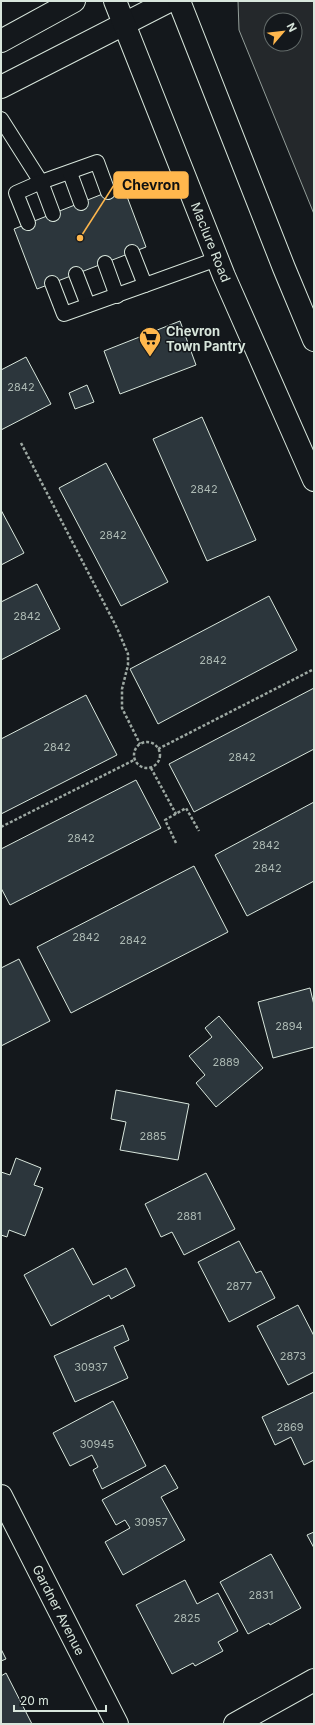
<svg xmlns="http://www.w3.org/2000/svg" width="315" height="1725" font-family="Inter,sans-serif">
<rect width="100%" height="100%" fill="#14181c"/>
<path fill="#24282b" stroke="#939e99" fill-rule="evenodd" d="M238,1H314V214L239,30ZM271,20H295V44H271Z"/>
<g fill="#2c363c" stroke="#d8e6dc">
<path d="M123,186L146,247L37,289L14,229Z"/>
<path d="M180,321L196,365L120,394L104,351Z"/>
<path d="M26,357L51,404L1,430V370Z"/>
<path d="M87,385L94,402L75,409L69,393Z"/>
<path d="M202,417L256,540L207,561L153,439Z"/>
<path d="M106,463L168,582L121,606L59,488Z"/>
<path d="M1,510L24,553L1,565Z"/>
<path d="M37,584L60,629L1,660V602Z"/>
<path d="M269,596L297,650L158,724L130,669Z"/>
<path d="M314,688V749L194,812L169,764Z"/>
<path d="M86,695L117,755L1,814V739Z"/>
<path d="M136,780L161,828L10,905L1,888V849Z"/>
<path d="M314,802V881L247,916L215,855Z"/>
<path d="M194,866L228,932L71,1013L37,947Z"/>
<path d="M19,959L50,1021L1,1046V968Z"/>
<path d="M310,988L314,1005V1047L273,1058L258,1002Z"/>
<path d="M219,1016L263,1068L216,1107L196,1083L205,1075L189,1056L212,1037L205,1028Z"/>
<path d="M116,1090L189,1104L178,1160L120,1150L126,1122L111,1119Z"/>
<path d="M16,1158L41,1168L34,1185L43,1188L25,1236L9,1230L7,1237L1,1235V1172L10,1175Z"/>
<path d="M206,1173L235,1229L184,1255L172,1232L161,1237L145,1204Z"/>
<path d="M239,1241L256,1273L261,1271L275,1298L229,1322L198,1262Z"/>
<path d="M73,1248L93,1285L126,1268L135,1286L111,1299L109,1295L51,1326L24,1275Z"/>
<path d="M298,1305L314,1336V1372L288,1385L257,1326Z"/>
<path d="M123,1325L129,1340L114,1347L128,1378L75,1402L54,1356Z"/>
<path d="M314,1392V1460L304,1465L291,1437L275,1445L262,1417Z"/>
<path d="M113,1401L146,1466L102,1489L93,1470L98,1467L92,1455L70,1466L53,1433Z"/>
<path d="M165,1465L178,1488L161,1497L185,1540L123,1575L105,1542L130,1528L125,1520L116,1525L102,1500Z"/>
<path d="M314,1532V1548L307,1535Z"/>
<path d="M271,1554L301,1608L270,1625L269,1623L248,1634L220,1582Z"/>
<path d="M185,1580L197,1604L218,1593L238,1631L218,1642L223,1651L195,1666L193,1663L172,1674L136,1605Z"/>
<path d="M1,1649L6,1659L1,1661Z"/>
<path d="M6,1673L32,1724H1V1676Z"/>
</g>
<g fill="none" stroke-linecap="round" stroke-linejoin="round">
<g stroke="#d8e6dc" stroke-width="16">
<g id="service">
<path d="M1,119L41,182L97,162L108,192"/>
<path d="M70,173L81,203"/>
<path d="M28,223L16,193L41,182L53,214"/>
<path d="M132,252L145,285L217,259"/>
<path d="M105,263L117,296"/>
<path d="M76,274L88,305"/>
<path d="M52,283L64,314L145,285"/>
</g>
</g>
<g stroke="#d8e6dc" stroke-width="24">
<g id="minor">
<path d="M1,1496L117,1724"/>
<path d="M235,1724L314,1680"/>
</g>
</g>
<g stroke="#d8e6dc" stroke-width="24">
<g id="tertiary">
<path d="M1,41L74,1"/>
<path d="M1,87L169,1"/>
</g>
</g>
<g stroke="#d8e6dc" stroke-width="24">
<g id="secondary">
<path d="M115,1L224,276L314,480"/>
<path d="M179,1L284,268L314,340"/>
</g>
</g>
<g stroke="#9da8a2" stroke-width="2.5" stroke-dasharray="3 2" stroke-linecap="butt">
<path d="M21,443L117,628L128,654V665L122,689V708L140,744"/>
<circle cx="147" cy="755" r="13"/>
<path d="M158,749L314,669"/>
<path d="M151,768L176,814"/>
<path d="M1,827L134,760"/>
<path d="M176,843L165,820L186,808L199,831"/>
</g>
<use href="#service" stroke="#14181c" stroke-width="14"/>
<use href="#minor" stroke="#14181c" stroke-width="22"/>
<use href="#tertiary" stroke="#14181c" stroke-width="22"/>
<use href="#secondary" stroke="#14181c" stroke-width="22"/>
</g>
<defs>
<g id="supermarket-pin" transform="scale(1.15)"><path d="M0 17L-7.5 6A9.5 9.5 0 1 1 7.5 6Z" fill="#ffb74d" stroke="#14181c"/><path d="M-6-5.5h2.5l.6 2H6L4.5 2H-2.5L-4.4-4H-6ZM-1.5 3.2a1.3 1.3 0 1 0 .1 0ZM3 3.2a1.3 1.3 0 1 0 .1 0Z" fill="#111"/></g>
</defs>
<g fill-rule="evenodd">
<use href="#supermarket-pin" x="150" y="338"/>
</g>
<g text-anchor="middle" stroke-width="3" stroke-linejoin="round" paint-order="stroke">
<g font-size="11" fill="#adbab4">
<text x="21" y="391">2842</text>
<text x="204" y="493">2842</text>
<text x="113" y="539">2842</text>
<text x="27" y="620">2842</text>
<text x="213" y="664">2842</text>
<text x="57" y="751">2842</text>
<text x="242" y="761">2842</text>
<text x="81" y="842">2842</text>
<text x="266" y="849">2842</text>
<text x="268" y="872">2842</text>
<text x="86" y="941">2842</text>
<text x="133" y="944">2842</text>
<text x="289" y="1030">2894</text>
<text x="226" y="1066">2889</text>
<text x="153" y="1140">2885</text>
<text x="189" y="1220">2881</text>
<text x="239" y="1290">2877</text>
<text x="293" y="1360">2873</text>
<text x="91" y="1371">30937</text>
<text x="290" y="1431">2869</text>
<text x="97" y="1448">30945</text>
<text x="151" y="1526">30957</text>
<text x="261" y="1599">2831</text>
<text x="187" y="1622">2825</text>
</g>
<g font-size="13" fill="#d8e6dc" stroke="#14181c">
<text transform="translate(211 242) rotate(68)" y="5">Maclure Road</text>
<text transform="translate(59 1610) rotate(63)" y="5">Gardner Avenue</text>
</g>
<g font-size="13" font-weight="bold" fill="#d8e6dc" stroke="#14181c" text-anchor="start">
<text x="166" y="336">Chevron<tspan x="166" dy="15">Town Pantry</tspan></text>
</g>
</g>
<path fill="none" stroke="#ffb74d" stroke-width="1.5" d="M80 238L114 185"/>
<circle fill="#ffb74d" stroke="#14181c" stroke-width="1.5" cx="80" cy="238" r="4"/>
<rect fill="#ffb74d" stroke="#ffb74d" stroke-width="1.5" x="114" y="172" width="74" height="26" rx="4"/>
<g font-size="14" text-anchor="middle" font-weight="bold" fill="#111">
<text x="151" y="190">Chevron</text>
</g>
<rect width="315" height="1725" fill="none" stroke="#d8e6dc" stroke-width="4"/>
<g transform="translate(283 32) rotate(62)"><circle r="19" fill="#14181c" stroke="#626a69"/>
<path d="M0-3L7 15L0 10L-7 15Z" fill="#ffb74d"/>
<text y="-6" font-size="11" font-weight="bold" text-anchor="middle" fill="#d8e6dc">N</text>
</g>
<path d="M14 1705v6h92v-6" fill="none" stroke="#d8e6dc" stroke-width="2"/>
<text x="20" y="1705" font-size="12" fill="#d8e6dc" stroke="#14181c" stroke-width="3" paint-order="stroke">20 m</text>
</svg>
